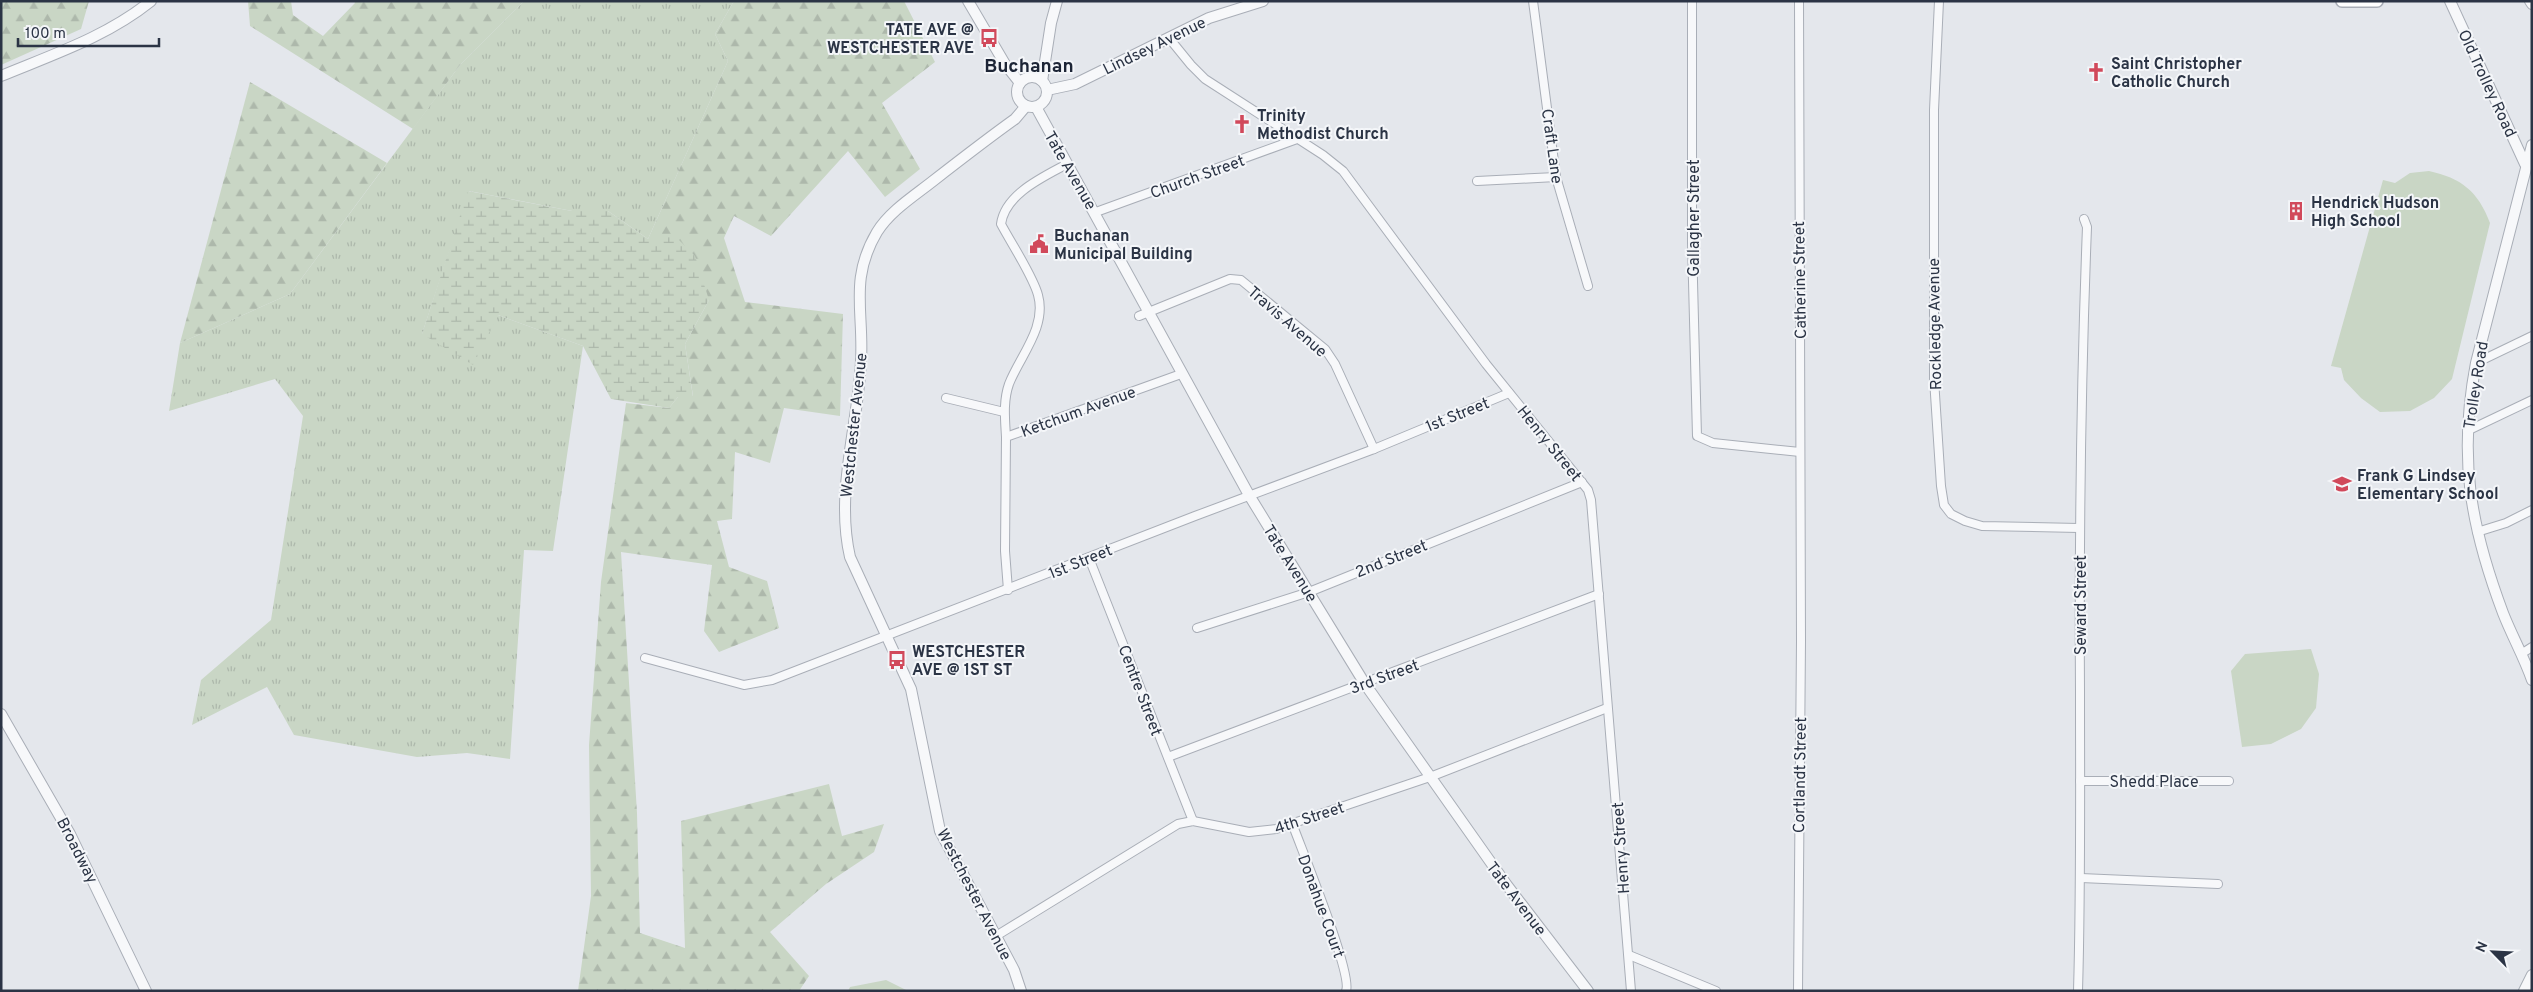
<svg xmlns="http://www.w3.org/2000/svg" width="2533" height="992" font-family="Overpass,sans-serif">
<defs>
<pattern id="grass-tufts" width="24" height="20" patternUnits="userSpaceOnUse" patternTransform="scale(1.25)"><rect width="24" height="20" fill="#c9d6c5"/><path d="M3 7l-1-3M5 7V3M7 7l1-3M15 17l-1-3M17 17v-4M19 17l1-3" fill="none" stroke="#adb8ab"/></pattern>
<pattern id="forest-firs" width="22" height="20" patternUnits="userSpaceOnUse" patternTransform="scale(1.25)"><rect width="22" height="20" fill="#c9d6c5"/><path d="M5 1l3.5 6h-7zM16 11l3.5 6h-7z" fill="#adb8ab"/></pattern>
<pattern id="wetland-marsh" width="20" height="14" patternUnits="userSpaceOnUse" patternTransform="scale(1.25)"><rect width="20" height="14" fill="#c9d6c5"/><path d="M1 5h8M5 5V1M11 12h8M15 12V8" fill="none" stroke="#adb8ab"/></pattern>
</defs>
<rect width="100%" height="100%" fill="#e4e7ec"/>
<path fill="url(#grass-tufts)" d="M524,1H734L715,34L728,61L648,239L608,211H572L469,191L422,334L498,315L583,346L553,551L524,550L510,759L467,753L417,757L294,735L267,687L192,725L201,680L271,620L303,416L275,379L169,411L180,343L290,294L460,65Z"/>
<g fill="url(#forest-firs)">
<path d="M1,1H89L81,29L1,65Z"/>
<path d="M248,1H291L293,15L323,36L355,3L354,1H524L460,65L413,129L250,26Z"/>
<path d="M734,1H904L935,62L882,103L920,169L885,197L848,151L771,236L734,216L724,238L745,302L843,314L840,416L784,408L770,463L735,452L732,519L717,521L729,567L767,581L779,628L719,652L704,631L712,565L621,552L637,813L640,933L685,948L681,821L829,784L842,836L884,824L874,852L826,884L770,932L809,976L799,991H578L591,896L589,745L601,582L626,403L669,408L678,397L693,396L685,344L709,300L648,239L728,61L715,34Z"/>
<path d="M250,82L387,163L290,294L180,343Z"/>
</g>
<path fill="url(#wetland-marsh)" d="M468,191L572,211H608L648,239L673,234L695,256L709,300L685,344L693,397H678L669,408L611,399L583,346L498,315L473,365L422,334Z"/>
<g fill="#c9d6c5">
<path d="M2429,171C2461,178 2478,191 2490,223L2452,379L2434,398L2410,411L2380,412L2361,398L2344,380L2341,368L2331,366L2383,180L2395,183L2410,173Z"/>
<path d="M2311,649L2319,674L2316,708L2301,729L2271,744L2242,747L2231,671L2245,654Z"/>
<path d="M886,980L908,991H848L850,987Z"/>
</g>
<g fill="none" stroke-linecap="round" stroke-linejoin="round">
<g stroke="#a9aeb7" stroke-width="10">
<g id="minor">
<path d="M1533,1L1556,177L1588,286"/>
<path d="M1692,1V243L1697,436L1713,443L1800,452"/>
<path d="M1939,1L1934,110V379L1941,486L1944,505L1951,514L1965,521L1982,526L2079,528"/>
<path d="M1169,38L1191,65L1205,79L1323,155L1343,171L1486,364L1588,490L1591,500L1631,991"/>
<path d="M1477,181L1556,177"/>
<path d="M1096,212L1297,139"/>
<path d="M1139,316L1230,279L1241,280L1325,349L1335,364L1374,449"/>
<path d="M2476,363L2532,336"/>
<path d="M946,398L1004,412"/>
<path d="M2467,431L2532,400"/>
<path d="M1006,437C1005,419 1003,401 1009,384C1020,356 1047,327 1038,295C1033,276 1011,243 1001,224C1005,194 1043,177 1067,164"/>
<path d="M2477,532L2506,523L2532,510"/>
<path d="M1089,558L1193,821"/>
<path d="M1008,590L1005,551L1006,437L1181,374"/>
<path d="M1197,628L1309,592L1582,482"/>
<path d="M2521,654L2532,647"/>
<path d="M645,658L744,685L772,680L1195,516L1374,449L1509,393"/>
<path d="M1168,757C1311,702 1455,649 1599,594"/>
<path d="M2080,781H2229"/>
<path d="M1292,823C1301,848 1353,974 1346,991"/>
<path d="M2081,878L2218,884"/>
<path d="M996,936L1178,824L1193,821L1249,832L1276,829L1430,777L1607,708"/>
<path d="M1629,955L1716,991"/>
<path d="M1798,991L1801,641L1799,1"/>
<path d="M2078,991C2081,891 2080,791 2080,691C2079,536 2081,382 2087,227L2084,219"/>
</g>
</g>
<g stroke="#a9aeb7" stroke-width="12">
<g id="tertiary">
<path d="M968,1L1005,64L1020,83"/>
<path d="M2450,1L2525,164"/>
<path d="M2530,1L2532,4"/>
<path d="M1,76C54,54 106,37 151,1"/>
<circle cx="1032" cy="92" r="15"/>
<path d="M1042,81L1051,23L1057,1"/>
<path d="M1047,90L1075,84L1209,18L1263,1"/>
<path d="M1036,107L1249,495L1365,684L1506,884L1588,991"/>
<path d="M2532,145L2476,363C2458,457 2470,525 2503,613C2512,636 2524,657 2532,680"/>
<path d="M1,714L70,834L146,991"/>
<path d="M1021,991L1014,970L940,831L911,689L850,557C835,492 858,427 861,361C864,312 849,279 877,232C890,211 914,196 933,181C960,160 987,139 1015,119L1026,106"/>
<path d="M2524,991L2532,975"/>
</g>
</g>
<g stroke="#a9aeb7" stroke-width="14">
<path id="secondary" d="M2342,1H2377"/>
</g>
<use href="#minor" stroke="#f7f8fa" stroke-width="8"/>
<use href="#tertiary" stroke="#f7f8fa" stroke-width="10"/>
<use href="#secondary" stroke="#fff" stroke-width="11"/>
</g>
<defs>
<g id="bus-bare" transform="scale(1.5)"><path d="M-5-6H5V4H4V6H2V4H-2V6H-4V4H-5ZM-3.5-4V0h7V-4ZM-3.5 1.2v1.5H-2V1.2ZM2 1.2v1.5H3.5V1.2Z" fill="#d1495b" stroke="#f4f6f9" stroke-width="2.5" paint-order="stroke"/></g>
<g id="church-bare" transform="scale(1.5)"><path d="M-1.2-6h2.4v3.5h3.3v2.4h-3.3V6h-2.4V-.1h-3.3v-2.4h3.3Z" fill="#d1495b" stroke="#f4f6f9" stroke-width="2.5" paint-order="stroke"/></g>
<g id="building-bare" transform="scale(1.5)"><path d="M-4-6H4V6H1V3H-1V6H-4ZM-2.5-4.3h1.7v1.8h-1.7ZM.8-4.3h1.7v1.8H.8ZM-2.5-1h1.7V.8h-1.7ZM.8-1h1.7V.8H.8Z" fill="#d1495b" stroke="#f4f6f9" stroke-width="2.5" paint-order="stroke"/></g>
<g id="civic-bare" transform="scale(1.5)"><path d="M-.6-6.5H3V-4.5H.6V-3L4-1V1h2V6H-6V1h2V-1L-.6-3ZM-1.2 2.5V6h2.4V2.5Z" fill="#d1495b" stroke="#f4f6f9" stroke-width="2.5" paint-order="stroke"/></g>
<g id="school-bare" transform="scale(1.5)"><path d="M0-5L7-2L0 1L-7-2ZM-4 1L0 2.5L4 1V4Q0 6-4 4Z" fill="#d1495b" stroke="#f4f6f9" stroke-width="2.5" paint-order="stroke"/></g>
</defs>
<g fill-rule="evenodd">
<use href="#bus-bare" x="989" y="38"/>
<use href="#church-bare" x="2096" y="72"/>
<use href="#church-bare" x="1242" y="124"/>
<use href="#building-bare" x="2296" y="211"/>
<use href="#civic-bare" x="1039" y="244"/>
<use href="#school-bare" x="2342" y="484"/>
<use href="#bus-bare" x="897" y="660"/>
</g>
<g text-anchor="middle" stroke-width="4" stroke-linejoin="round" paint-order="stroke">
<g font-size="16" font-weight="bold" fill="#2b3445" stroke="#f4f6f9" text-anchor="start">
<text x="974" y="35" text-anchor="end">TATE AVE @<tspan x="974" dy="18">WESTCHESTER AVE</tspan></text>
<text x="2111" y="69">Saint Christopher<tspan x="2111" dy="18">Catholic Church</tspan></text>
<text x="1257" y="121">Trinity<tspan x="1257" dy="18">Methodist Church</tspan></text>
<text x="2311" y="208">Hendrick Hudson<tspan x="2311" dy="18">High School</tspan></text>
<text x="1054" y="241">Buchanan<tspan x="1054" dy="18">Municipal Building</tspan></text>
<text x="2357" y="481">Frank G Lindsey<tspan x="2357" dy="18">Elementary School</tspan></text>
<text x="912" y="657">WESTCHESTER<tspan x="912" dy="18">AVE @ 1ST ST</tspan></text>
</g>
<g font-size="16" fill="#2b3445" stroke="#f4f6f9">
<text transform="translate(1154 45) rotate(-26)" y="6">Lindsey Avenue</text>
<text transform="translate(2488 83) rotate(65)" y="6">Old Trolley Road</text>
<text transform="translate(1553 146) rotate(82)" y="6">Craft Lane</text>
<text transform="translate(1071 170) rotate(60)" y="6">Tate Avenue</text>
<text transform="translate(1197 176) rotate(-20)" y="6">Church Street</text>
<text transform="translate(1693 218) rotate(-90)" y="6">Gallagher Street</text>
<text transform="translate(1799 280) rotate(-91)" y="6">Catherine Street</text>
<text transform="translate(1288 321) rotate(41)" y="6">Travis Avenue</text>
<text transform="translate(1934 324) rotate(-91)" y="6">Rockledge Avenue</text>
<text transform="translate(2475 385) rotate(-81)" y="6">Trolley Road</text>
<text transform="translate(1078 411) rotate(-20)" y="6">Ketchum Avenue</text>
<text transform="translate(1457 414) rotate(-22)" y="6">1st Street</text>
<text transform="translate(853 425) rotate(-84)" y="6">Westchester Avenue</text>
<text transform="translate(1550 443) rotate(51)" y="6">Henry Street</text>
<text transform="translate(1391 558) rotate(-22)" y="6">2nd Street</text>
<text transform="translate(1080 561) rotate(-22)" y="6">1st Street</text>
<text transform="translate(1291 563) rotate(58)" y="6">Tate Avenue</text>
<text transform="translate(2080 605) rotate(-90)" y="6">Seward Street</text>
<text transform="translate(1384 676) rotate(-20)" y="6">3rd Street</text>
<text transform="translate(1141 690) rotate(69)" y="6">Centre Street</text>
<text transform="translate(1799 775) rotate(-89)" y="6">Cortlandt Street</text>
<text x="2154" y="787">Shedd Place</text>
<text transform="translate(1309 817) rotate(-18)" y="6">4th Street</text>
<text transform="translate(1620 848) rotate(-94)" y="6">Henry Street</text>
<text transform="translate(78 850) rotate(63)" y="6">Broadway</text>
<text transform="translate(975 894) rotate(63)" y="6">Westchester Avenue</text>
<text transform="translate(1517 898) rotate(53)" y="6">Tate Avenue</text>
<text transform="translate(1322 906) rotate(70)" y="6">Donahue Court</text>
</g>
<g font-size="19" font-weight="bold" fill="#1d2536" stroke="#f4f6f9">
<text x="1029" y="72">Buchanan</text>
</g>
</g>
<rect width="2533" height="992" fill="none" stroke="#2b3445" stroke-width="5"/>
<g transform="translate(2493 952) rotate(294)" stroke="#f4f6f9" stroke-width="4" paint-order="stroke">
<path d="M0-4L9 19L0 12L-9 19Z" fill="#2b3445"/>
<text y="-8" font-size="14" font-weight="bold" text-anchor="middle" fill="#2b3445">N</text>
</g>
<path d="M18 38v8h141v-8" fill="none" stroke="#2b3445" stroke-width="2.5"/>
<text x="25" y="38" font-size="15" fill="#2b3445" stroke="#f4f6f9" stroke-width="4" paint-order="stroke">100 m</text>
</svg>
